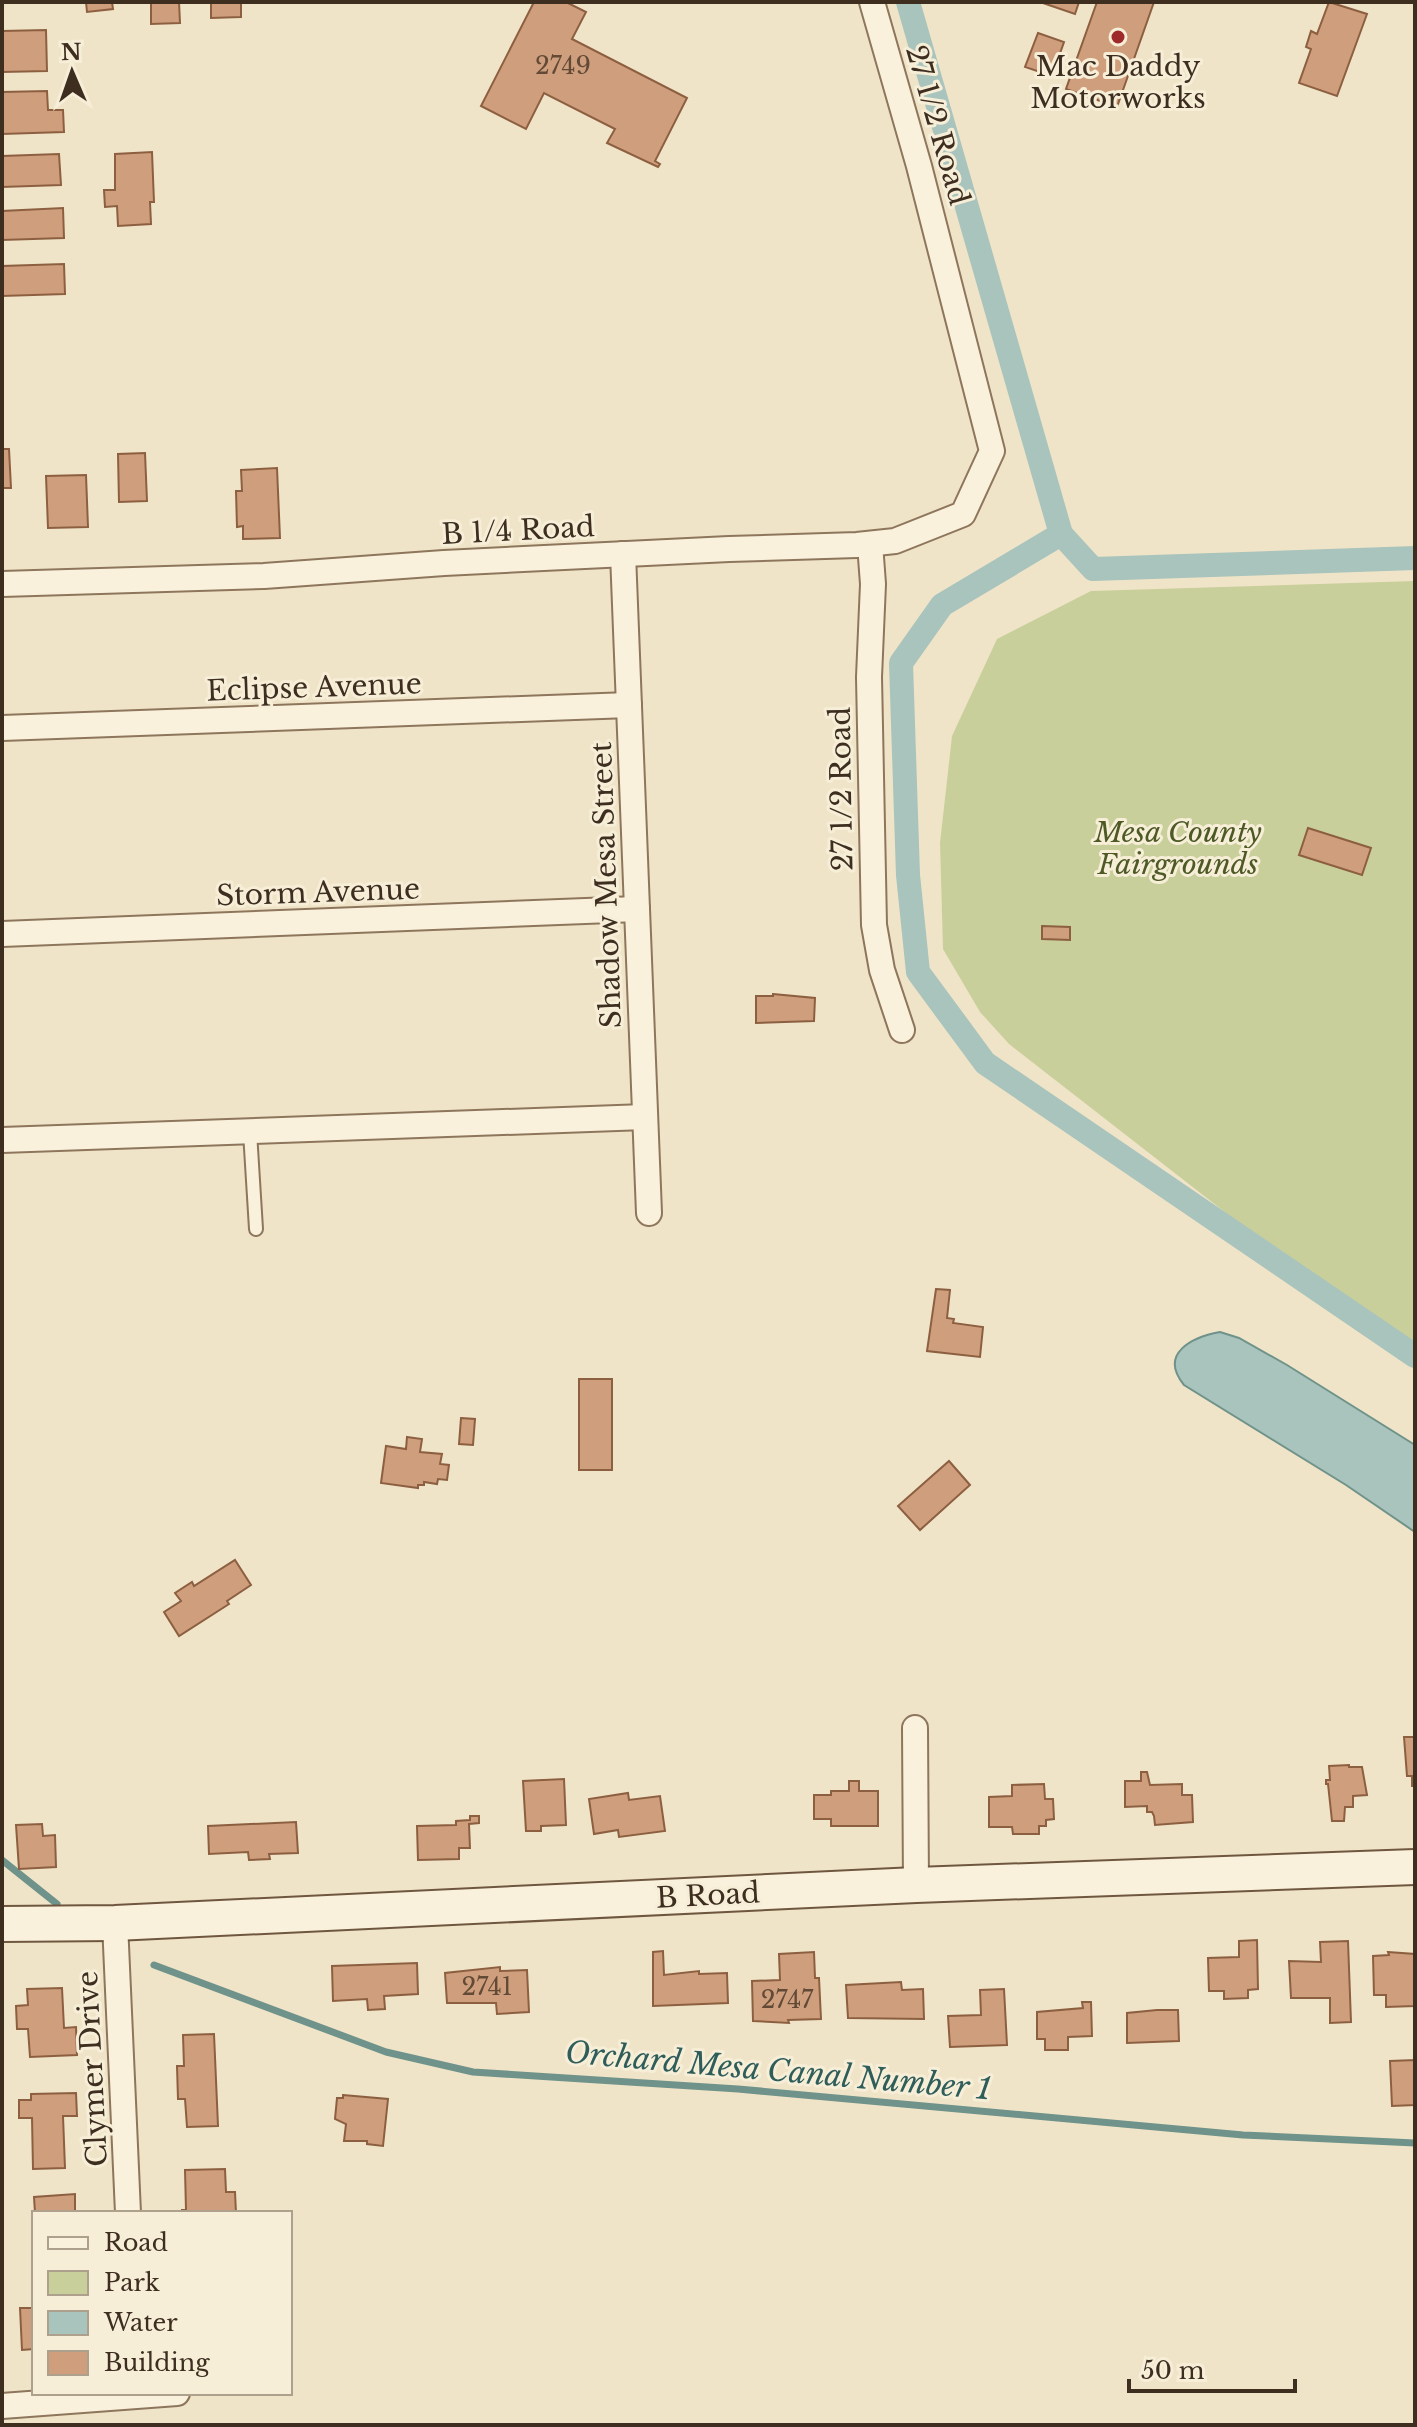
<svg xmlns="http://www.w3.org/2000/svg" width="1417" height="2427" font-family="'Libre Baskerville',serif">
<rect width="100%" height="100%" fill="#f0e4c8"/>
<path fill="#c9cf9b" d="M1415,581V1360L1009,1044L980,1012L943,949L940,843L952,736L997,639L1091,591Z"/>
<path fill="#a9c4bc" stroke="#6f938a" stroke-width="2" d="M1220,1332L1239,1338L1287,1365L1415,1445V1532L1346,1485L1184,1385C1158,1353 1193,1337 1220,1332Z"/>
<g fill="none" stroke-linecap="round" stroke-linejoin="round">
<g stroke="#6f938a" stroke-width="7">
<path d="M2,1860L57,1904"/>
<path d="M154,1965L386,2052L473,2072L738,2089L1243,2135L1415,2143"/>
</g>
<g stroke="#a9c4bc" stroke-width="24">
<path d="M908,2L1061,534L1093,569L1415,558"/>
<path d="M1061,534L942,605L901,663L908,875L918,972L985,1063L1415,1356"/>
</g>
</g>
<g fill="#cf9f7d" stroke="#8d5f41" stroke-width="2">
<path d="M86,2H112L113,9L87,12Z"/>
<path d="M151,2H179L180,23L151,24Z"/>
<path d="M211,2H241V17L211,18Z"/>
<path d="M534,2H566L586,12L572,39L687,98L655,161L660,164L658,167L607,143L615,129L544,93L526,129L481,106Z"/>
<path d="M1040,2H1079L1075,14Z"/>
<path d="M1097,2H1154L1117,107L1066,89Z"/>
<path d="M1329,2L1367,14L1337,96L1299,83L1311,49L1306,47L1311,31L1317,34Z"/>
<path d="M46,30L47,71L2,72V31Z"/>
<path d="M1038,33L1064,42L1052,76L1025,67Z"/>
<path d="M47,91L48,110H63L64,132L2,134V92Z"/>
<path d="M152,152L154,202H150L151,224L118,226L117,206L105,207L104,190H115V154Z"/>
<path d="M59,154L61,185L2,187V156Z"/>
<path d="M63,208L64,238L2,240V211Z"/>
<path d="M64,264L65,294L2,296V266Z"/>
<path d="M2,449H9L11,488H2Z"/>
<path d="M145,453L147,501L119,502L118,454Z"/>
<path d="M277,468L280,538L243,539V526L237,527L236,491H242L241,470Z"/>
<path d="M86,475L88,527L48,528L46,476Z"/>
<path d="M1308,828L1371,848L1362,875L1299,855Z"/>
<path d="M1042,926L1070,927V940L1042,939Z"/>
<path d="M773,994L815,998L814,1021L756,1023V996H773Z"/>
<path d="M936,1289L950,1290L947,1318L954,1319L953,1323L983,1327L980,1357L927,1351Z"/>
<rect x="579" y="1379" width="33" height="91"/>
<path d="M461,1418L475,1419L473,1445L459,1444Z"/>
<path d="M407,1437L422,1439L420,1452L442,1454L440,1464L449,1465L447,1480L438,1479L437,1484L424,1482V1485H418V1488L381,1483L386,1446L406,1449Z"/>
<path d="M949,1461L970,1485L920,1530L898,1506Z"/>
<path d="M235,1560L251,1585L227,1601L229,1604L179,1636L164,1612L181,1601L175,1593L192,1582L194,1586Z"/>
<path d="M1404,1737H1415V1786H1412V1776H1407Z"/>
<path d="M1349,1765V1767H1362L1367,1795L1353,1796V1807H1345L1344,1821H1332L1328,1784H1326V1780H1330L1329,1766Z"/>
<path d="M1141,1772H1147L1150,1785L1182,1784V1795H1192L1193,1822L1155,1825L1154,1816L1152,1812H1147V1806L1125,1807V1781H1141Z"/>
<path d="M564,1779L566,1825L541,1826V1831H526L523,1781Z"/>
<path d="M849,1781H859V1791H878V1826H831V1819H814V1795H831V1791H849Z"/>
<path d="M1044,1784L1045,1799H1053L1054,1819L1046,1820V1826H1039V1834H1013L1012,1827H989V1797L1012,1796V1785Z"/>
<path d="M628,1793L629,1800L660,1796L665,1831L619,1837L618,1830L594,1834L589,1799Z"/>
<path d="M470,1816H479V1823L469,1824L470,1848H459V1859L418,1860L417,1826L456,1825V1821L470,1820Z"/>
<path d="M296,1822L298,1853L269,1854L270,1859L249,1860L248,1852L209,1854L208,1826Z"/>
<path d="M42,1824L43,1836L55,1835L56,1867L19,1869L16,1825Z"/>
<path d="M1257,1940L1258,1989L1248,1990V1998L1224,1999V1991H1209L1208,1958L1239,1957V1941Z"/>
<path d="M1348,1941L1351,2022L1330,2023V1998H1291L1289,1961L1321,1962L1320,1942Z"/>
<path d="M663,1951L664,1975L699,1971V1974L727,1973L728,2003L653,2006V1952Z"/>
<path d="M814,1952L815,1978H819L821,2019L788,2020L789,2023L753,2021L752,1981L780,1980L779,1954Z"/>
<path d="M1388,1952L1415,1954V2006L1386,2007V1995H1374L1373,1956L1389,1955Z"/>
<path d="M417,1963L418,1994L384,1996L385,2009L368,2010L367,1999L333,2001L332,1966Z"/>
<path d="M500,1967V1971L527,1970L529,2012L497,2014L496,2003H447L445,1973Z"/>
<path d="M901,1982L902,1990L923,1989L924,2019L848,2018L846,1985Z"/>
<path d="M62,1988L64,2028L76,2027L77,2055L30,2057L28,2029H17L16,2006L28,2005L27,1989Z"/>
<path d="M1004,1989L1007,2045L950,2047L948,2016L981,2015L980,1990Z"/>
<path d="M1082,2002H1091L1092,2036L1068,2037V2050H1045V2039H1037V2012L1083,2008Z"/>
<path d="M1157,2010H1178L1179,2041L1127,2043V2013Z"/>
<path d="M214,2034L218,2126L187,2127L185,2099H178L177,2066H184L183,2035Z"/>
<path d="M1415,2060V2105L1392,2106L1390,2061Z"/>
<path d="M76,2093L77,2116H63L65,2168L33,2169L32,2118H19V2100H31V2094Z"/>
<path d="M343,2095L388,2099L383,2146L367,2144V2141H344L346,2124L335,2119L337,2098H343Z"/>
<path d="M225,2169L226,2192H235L236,2213H182V2210H186L185,2170Z"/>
<path d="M75,2194V2213H35L34,2197Z"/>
<path d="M20,2308H34V2349L22,2350Z"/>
</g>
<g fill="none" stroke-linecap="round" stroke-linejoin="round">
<g stroke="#8d765c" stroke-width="16">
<path id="lane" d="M250,1132L256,1229"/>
</g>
<g stroke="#8d765c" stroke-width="28">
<g id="street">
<path d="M870,544L873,584L869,677L874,925L882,970L902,1030"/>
<path d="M623,554L649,1213"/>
<path d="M2,584L264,576L444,563L729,549L857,545L895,541L963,514L992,451L919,166L872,2"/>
<path d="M2,728L629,705"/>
<path d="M2,934L637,909"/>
<path d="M2,1140L645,1117"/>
<path d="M915,1728L916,1885"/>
<path d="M115,1923L128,2213"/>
<path d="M2,2406L177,2393"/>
</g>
</g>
<g stroke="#6f573f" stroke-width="38">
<path id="secondary" d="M2,1924L115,1923L916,1885L1415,1867"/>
</g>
<use href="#lane" stroke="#faf1dc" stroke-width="12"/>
<use href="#street" stroke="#faf1dc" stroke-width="24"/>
<use href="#secondary" stroke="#faf1dc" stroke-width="34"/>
</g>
<circle fill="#9e2a2b" stroke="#f7eed8" stroke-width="3" cx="1118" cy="37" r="8"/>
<g text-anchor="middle" stroke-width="6" stroke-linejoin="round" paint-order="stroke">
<g font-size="24" fill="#624a37">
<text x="563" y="74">2749</text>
<text x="487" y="1995">2741</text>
<text x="787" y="2008">2747</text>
</g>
<g font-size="28" fill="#3d2e20" stroke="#f7eed8">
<text x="1118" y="76">Mac Daddy<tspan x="1118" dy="32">Motorworks</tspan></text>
</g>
<g font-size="28" fill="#3d2e20" stroke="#f7eed8">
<text transform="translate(938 125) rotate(74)" y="10">27 1/2 Road</text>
<text transform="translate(518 530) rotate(-3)" y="10">B 1/4 Road</text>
<text transform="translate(314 687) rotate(-2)" y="10">Eclipse Avenue</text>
<text transform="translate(841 789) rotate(-91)" y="10">27 1/2 Road</text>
<text transform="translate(606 885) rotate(-92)" y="10">Shadow Mesa Street</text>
<text transform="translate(318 892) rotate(-2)" y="10">Storm Avenue</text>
<text transform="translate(708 1895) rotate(-3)" y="10">B Road</text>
<text transform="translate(92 2069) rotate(-93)" y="10">Clymer Drive</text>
</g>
<g font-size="28" font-style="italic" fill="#4d5a26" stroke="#f7eed8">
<text x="1178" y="842">Mesa County<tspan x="1178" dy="32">Fairgrounds</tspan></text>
</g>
<g font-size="30" font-style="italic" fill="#2f5d5a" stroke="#f7eed8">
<text transform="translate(778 2071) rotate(5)" y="10">Orchard Mesa Canal Number 1</text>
</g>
</g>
<rect width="1417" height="2427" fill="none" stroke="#3d2e20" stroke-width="8"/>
<rect x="32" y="2211" width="260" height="184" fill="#f7eed8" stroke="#ada18e" stroke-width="2"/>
<rect x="48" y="2237" width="40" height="12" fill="#faf1dc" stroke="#ada18e" stroke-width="2"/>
<text x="104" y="2251" font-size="24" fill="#3d2e20">Road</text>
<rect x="48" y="2271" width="40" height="24" fill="#c9cf9b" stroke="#ada18e" stroke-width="2"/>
<text x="104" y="2291" font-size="24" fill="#3d2e20">Park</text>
<rect x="48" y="2311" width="40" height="24" fill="#a9c4bc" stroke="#ada18e" stroke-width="2"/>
<text x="104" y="2331" font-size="24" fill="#3d2e20">Water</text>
<rect x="48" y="2351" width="40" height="24" fill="#cf9f7d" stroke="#ada18e" stroke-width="2"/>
<text x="104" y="2371" font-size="24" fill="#3d2e20">Building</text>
<g transform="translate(72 72) rotate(358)" stroke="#f7eed8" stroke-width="6" paint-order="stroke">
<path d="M0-6L14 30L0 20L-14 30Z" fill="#3d2e20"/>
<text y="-12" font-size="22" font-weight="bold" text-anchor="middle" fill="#3d2e20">N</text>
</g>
<path d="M1129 2379v12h166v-12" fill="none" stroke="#3d2e20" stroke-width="4"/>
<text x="1141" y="2379" font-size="24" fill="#3d2e20" stroke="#f7eed8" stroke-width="6" paint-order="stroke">50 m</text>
</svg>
